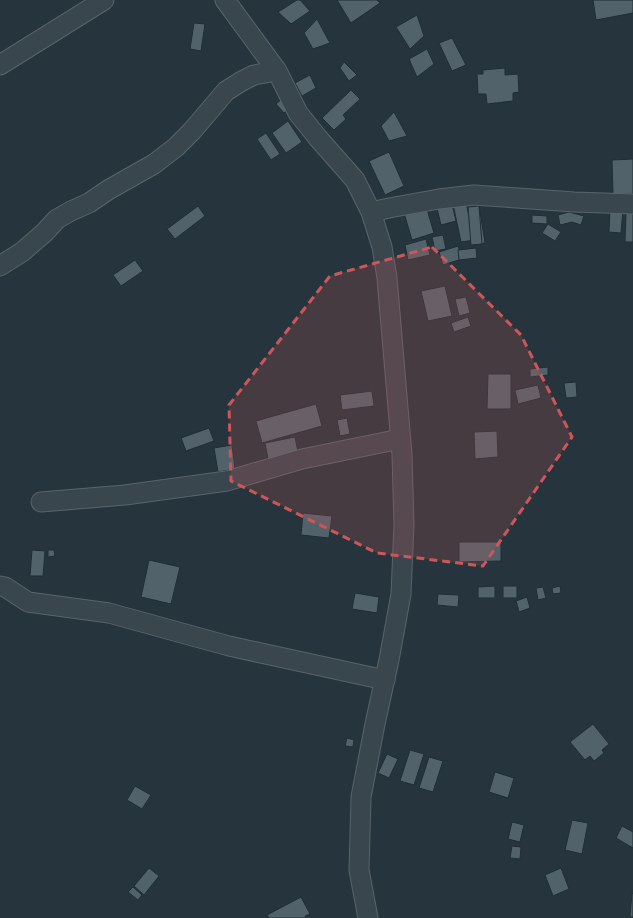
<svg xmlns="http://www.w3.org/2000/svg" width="633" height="918" font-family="'Asap Condensed',sans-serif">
<rect width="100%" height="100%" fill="#26353d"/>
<g fill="#51626a" stroke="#212d34">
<path d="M297,0H300L310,11L291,24L278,12Z"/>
<path d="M337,0H377L380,3L351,23Z"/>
<path d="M593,0H633V13L596,20Z"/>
<path d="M417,15L424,36L410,49L396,27Z"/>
<path d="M317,19L330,43L313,49L304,33Z"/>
<path d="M194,23L205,24L201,51L190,49Z"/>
<path d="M452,38L466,65L452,71L439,43Z"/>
<path d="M427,49L434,64L417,77L409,59Z"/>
<path d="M344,62L357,75L349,81L340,68Z"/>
<path d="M505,68V75L518,74L519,92L513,93V101L487,104L486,94H478L477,74H483V70Z"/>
<path d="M310,75L316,88L302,96L295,83Z"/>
<path d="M351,90L360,99L343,115L346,119L334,130L322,118Z"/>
<path d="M283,98L290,108L284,113L276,104Z"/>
<path d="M394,112L407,136L389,141L381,126Z"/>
<path d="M288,121L302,142L286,153L272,133Z"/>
<path d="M266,133L280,154L271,160L257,139Z"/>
<path d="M389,152L404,186L385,195L369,161Z"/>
<path d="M633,159V194H613L612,160Z"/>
<path d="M451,200L456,221L441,225L436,204Z"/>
<path d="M466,202L474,240L461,242L453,204Z"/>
<path d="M479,205L485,243L475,245L469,206Z"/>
<path d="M198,206L205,216L175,239L167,229Z"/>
<path d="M426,206L434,233L412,240L404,213Z"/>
<path d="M479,206L482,244L471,245L468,207Z"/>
<path d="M610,208L623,209L621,233L609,232Z"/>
<path d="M569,212L584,216L581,225L572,222L560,225L558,215Z"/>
<path d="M626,213H633V242H625Z"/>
<path d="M532,215L547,216V224L532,223Z"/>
<path d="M548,224L561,232L555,241L542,233Z"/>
<path d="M443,235L446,249L435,251L432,237Z"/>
<path d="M426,239L430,255L408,260L405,245Z"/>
<path d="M458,246L462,259L443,265L439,252Z"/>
<path d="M476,248L477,258L459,260L458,250Z"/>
<path d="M135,260L143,271L121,286L113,275Z"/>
<path d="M445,286L452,316L428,321L421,291Z"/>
<path d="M466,297L470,313L459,316L455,299Z"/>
<path d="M468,317L471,326L454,332L451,323Z"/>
<path d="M548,367V375L530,377V369Z"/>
<path d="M488,374H511V409H487Z"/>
<path d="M576,382L577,397L566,398L564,383Z"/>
<path d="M538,385L541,398L518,404L515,390Z"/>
<path d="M372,391L374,406L342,410L340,395Z"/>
<path d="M316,404L322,426L262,443L256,421Z"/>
<path d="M347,418L350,434L340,436L337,420Z"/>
<path d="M209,428L214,441L186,451L181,438Z"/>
<path d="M497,431L498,457L475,459L474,432Z"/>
<path d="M295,437L298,452L268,459L265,443Z"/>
<path d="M232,445L235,469L218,472L214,448Z"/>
<path d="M303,513L332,516L329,538L301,535Z"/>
<path d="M459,542H501V561L459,562Z"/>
<path d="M32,550L45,551L43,576H30Z"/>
<path d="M48,550H54L55,556L48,557Z"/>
<path d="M149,560L180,567L171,604L141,597Z"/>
<path d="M495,586V598H478V587Z"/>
<rect x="503" y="586" width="14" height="12"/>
<path d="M560,586L561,593L553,594L552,588Z"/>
<path d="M543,587L546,598L538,600L536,588Z"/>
<path d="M355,593L379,597L377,613L352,609Z"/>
<path d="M438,594L459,595L458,607L437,605Z"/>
<path d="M527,597L530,608L519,612L516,601Z"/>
<path d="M593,724L609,744L602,750L604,753L594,761L590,756L585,760L570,742Z"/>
<path d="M347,738L354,740L353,747L345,746Z"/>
<path d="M410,750L424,754L414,785L400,781Z"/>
<path d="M387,754L398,759L389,778L378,773Z"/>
<path d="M429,757L443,761L433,792L419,788Z"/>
<path d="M495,772L514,778L508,798L489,792Z"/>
<path d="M135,786L151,795L142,809L127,800Z"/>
<path d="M572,820L588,823L582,854L565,850Z"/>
<path d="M512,822L524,825L520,842L508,839Z"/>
<path d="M622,826L633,832V848L616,838Z"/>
<path d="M512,846L521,847L520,859L510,858Z"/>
<path d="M149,868L159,876L144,895L134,886Z"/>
<path d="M561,868L569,889L553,896L545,875Z"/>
<path d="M133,887L142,895L138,900L128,892Z"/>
<path d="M632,893L633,894V917H630Z"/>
<path d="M301,897L310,914L305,916L306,918H269L267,915Z"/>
</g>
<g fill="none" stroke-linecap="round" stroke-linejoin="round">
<g stroke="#58646b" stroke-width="21">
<g id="street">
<path d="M225,0L277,71L298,113L318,138L355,180L371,212L382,247L387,278L402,455L404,524L401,594L389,660L375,724L361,797L359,870L368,918"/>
<path d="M0,65L104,0"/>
<path d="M371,212L389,208L439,199L474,195L574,202L633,204"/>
<path d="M0,266L22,252L44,233L57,219L71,211L89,203L108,190L154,164L176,147L192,131L226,91L242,81L254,75L277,71"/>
<path d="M41,502L125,495L227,481L302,459L400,439"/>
<path d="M0,586L5,587L28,602L109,613L229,646L385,680"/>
</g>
</g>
<use href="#street" stroke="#3a464d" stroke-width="19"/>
</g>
<path fill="#cc5658" fill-opacity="0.2" stroke="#cc5658" stroke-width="3" stroke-dasharray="8 5" stroke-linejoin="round" d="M432,247L521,335L572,437L483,566L377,553L231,481L229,405L330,276Z"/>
</svg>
